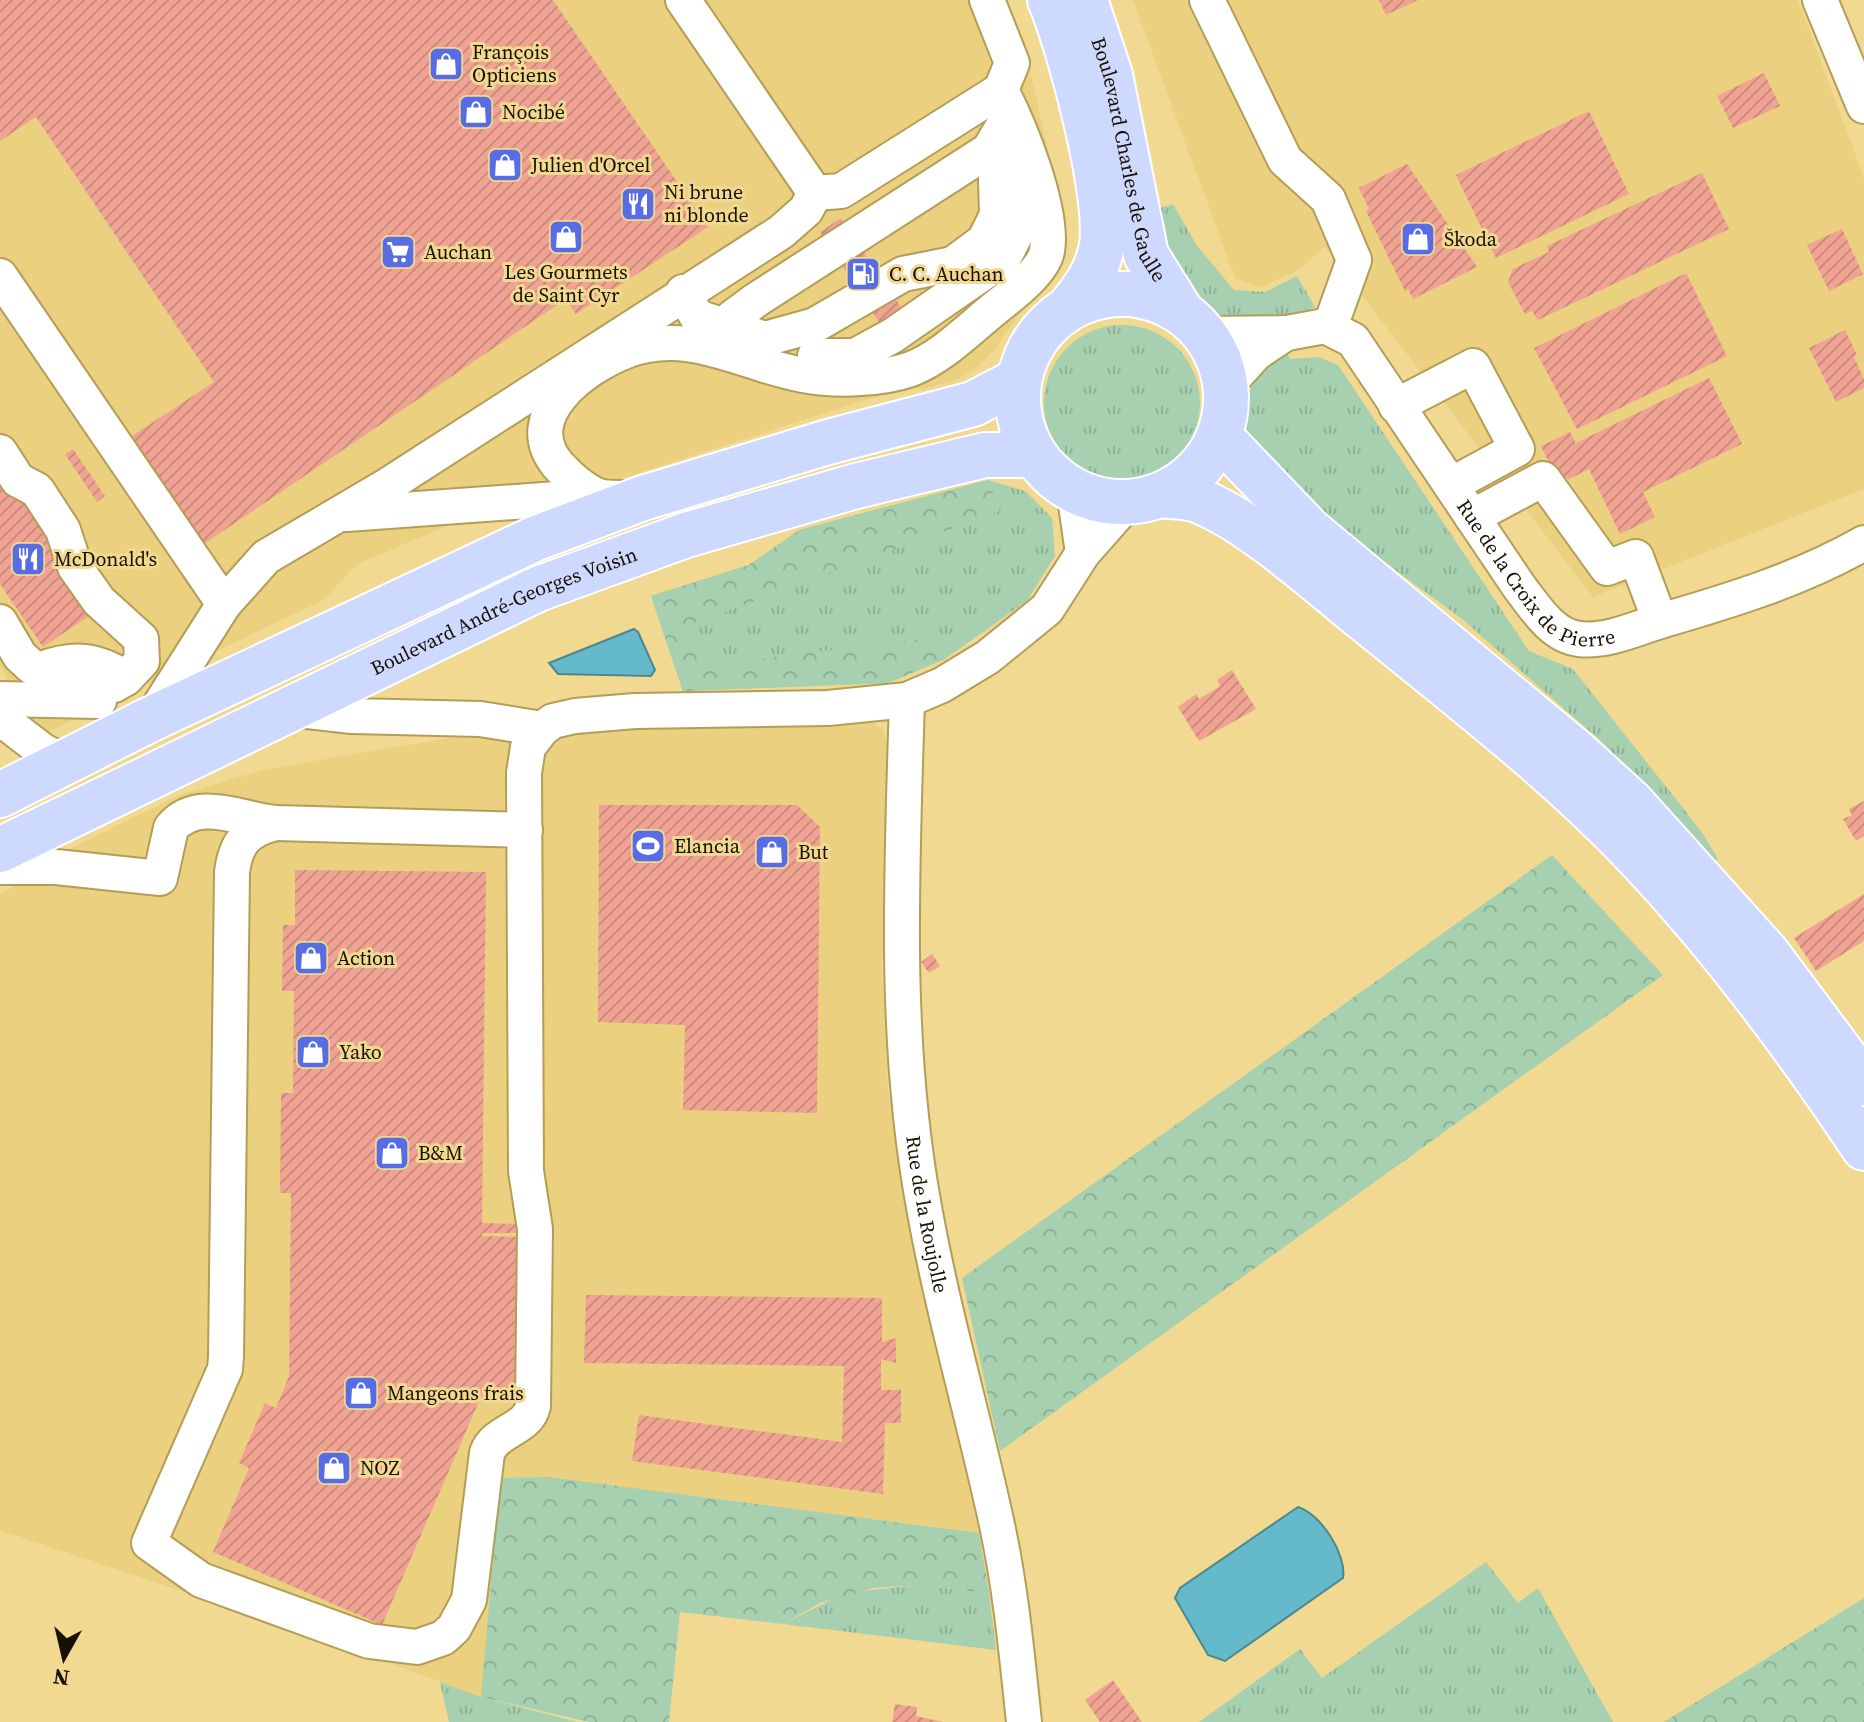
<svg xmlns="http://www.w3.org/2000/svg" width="1864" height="1722" font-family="'Source Serif 4',serif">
<defs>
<pattern id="grass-tufts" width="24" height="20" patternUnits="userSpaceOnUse" patternTransform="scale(2)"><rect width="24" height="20" fill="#a6d0b0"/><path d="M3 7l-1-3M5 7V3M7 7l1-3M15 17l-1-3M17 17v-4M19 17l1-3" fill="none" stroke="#8eb296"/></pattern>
<pattern id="forest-crowns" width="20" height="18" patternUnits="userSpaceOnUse" patternTransform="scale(2)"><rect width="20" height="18" fill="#a6d0b0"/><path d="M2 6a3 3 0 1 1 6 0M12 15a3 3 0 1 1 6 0" fill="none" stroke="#8eb296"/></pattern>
<pattern id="building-hatch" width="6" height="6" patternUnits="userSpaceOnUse" patternTransform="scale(2)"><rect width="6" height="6" fill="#f0a393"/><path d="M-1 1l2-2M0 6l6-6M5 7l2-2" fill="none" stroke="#cd8b7d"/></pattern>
</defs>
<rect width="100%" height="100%" fill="#f1d991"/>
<g fill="#ead07f">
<path d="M0,0H1007L1034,87L1055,184L1056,272L1047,288L1018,315L995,349L979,366L954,381L923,389H900L564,497L514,498L357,564L325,599L46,733L26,717L0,665Z"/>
<path d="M1133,0H1798L1864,178V489L1593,597L1325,247L1295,272L1260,287L1235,278Z"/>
<path d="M872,721L884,731L889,757L882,971L888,1092L932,1327L979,1533L549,1477L501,1478L481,1697L328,1640L0,1530V895L72,848L177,796L262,770L508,728Z"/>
</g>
<g fill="url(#grass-tufts)">
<path d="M1173,204L1197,246L1234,290L1265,292L1297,276L1315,307L1290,317L1223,322L1197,310L1168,269L1153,210Z"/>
<circle cx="1122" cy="403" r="78"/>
<path d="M1286,350L1290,359L1319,357L1338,365L1529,651L1573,669L1701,831L1717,857L1716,865L1602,742L1461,618L1291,494L1249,441L1242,411L1256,375Z"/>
<path d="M988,480L1025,491L1052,518L1055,556L1027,601L945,659L888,683L683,691L651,596L749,565L799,530Z"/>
<path d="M1486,1562L1518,1603L1538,1588L1613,1722H1199L1300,1649L1322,1678Z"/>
<path d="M916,1585L989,1593L996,1650L783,1624L845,1593Z"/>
<path d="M440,1682L481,1697L578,1722H449Z"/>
</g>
<g fill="url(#forest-crowns)">
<path d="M988,480L1000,511L692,624L704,666L934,637L945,659L888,683L683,691L651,596L749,565L799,530Z"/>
<path d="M1552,855L1663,975L1000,1451L962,1278Z"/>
<path d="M549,1477L979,1533L989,1593L916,1585L873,1588L820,1603L783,1624L680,1612L669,1722H589L481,1697L500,1478Z"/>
<path d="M1864,1598V1722H1664Z"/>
</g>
<g fill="#64bacb" stroke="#4d878e" stroke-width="2">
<path d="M634,629L638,632L655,670L651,676L558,674L549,663Z"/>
<path d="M1298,1507C1321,1514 1347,1555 1343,1578L1225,1661L1208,1655L1175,1598L1180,1588Z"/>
</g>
<g fill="url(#building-hatch)">
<path d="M0,0H553L708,227L576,314L566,299L204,544L132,436L214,382L36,117L0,141Z"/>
<path d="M1379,0H1418L1386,15Z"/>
<path d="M1764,73L1780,106L1733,128L1717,96Z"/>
<path d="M1589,111L1629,194L1496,258L1456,175Z"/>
<path d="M1407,164L1477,267L1413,299L1408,289L1405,291L1366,211L1369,209L1359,188Z"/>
<path d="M1702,173L1729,229L1538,320L1532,311L1525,314L1508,282L1513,269L1549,252L1547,246Z"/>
<path d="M841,218L907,316L885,331L820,232Z"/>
<path d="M1842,229L1863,274L1829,291L1807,245Z"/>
<path d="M1686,273L1727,356L1577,429L1534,348Z"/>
<path d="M1845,330L1857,355L1854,357L1864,379V388L1836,402L1809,348Z"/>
<path d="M1709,378L1742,444L1643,492L1655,517L1620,534L1589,469L1569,479L1555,474L1541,446L1570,432L1576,443Z"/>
<path d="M73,449L105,496L97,502L65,454Z"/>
<path d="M5,483L17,494L51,543L47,546L93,613L43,647L0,584V486Z"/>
<path d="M1232,670L1256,709L1199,741L1178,707L1196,694L1199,699L1220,686L1217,680Z"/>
<path d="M1864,801V836L1856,841L1843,819L1852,815L1849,809Z"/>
<path d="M599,805H797L820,827L817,1113L683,1110L685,1025L598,1022Z"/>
<path d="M295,870L486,872L482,1223L523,1224V1233H482V1236L520,1237L518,1399H480L382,1625L213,1552L249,1468L239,1463L265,1403L276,1408L289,1376L291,1193H280L281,1093H293L294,991H282L283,925H295Z"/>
<path d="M1864,894V941L1816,971L1794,938Z"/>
<path d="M932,954L940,966L929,973L921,962Z"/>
<path d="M586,1295L882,1298V1342L896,1338V1363L881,1359V1390H901V1423H885L883,1494L632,1461L639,1415L842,1442L844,1366L584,1363Z"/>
<path d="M1113,1680L1142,1722H1100L1085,1700Z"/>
<path d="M895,1704L917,1707L916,1716L943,1722H892Z"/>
</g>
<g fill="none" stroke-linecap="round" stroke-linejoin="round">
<g stroke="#b49d56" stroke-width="38">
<g id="minor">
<path d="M987,0L1012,63L1001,90L1004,113"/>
<path d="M1207,0L1285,160L1328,199L1354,260L1330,327"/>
<path d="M1820,0L1864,106"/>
<path d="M815,193L841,191L1001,90"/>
<path d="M0,276L224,604"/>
<path d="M683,292L697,317L765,339L815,325L903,274L953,264L984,241L997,215L996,180"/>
<path id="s1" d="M1204,334L1287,333L1325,326L1353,340L1520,588C1535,607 1552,636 1579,639C1605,642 1633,630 1657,622C1729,601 1799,580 1864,543"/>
<path d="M712,339L733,317L756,300L989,150L1005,123"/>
<path d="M815,356H855L892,336L1003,259L1016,234L1018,208L1013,165"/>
<path d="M1226,386L1256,353L1286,333"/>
<path d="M1396,406L1473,366L1517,449L1451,485"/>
<path d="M0,452L18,480L37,490L63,530L75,567L99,601L141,639L142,661L126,678C95,659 75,657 41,669"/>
<path d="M1074,491L1083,553"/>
<path d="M638,498C626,497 607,500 596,495C582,489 568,476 558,465C517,416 584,367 626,351C690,327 742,364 803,375C835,381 880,380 911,369C943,357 972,326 999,305C1014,293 1043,271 1047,251C1054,210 1020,127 1001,90"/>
<path d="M347,514L598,496"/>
<path d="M1472,517L1543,479L1607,568L1636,557L1660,621"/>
<path d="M0,622L20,656L32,667L94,687L114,685L126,678"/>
<path d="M0,699L99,701"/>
<path id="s2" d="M907,700C902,869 893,1039 924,1207C943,1314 974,1418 997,1525C1011,1590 1017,1656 1024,1722"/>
<path d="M290,709L352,716L480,719L542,729"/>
<path d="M0,718L43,751L65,762"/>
<path d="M151,719L224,604L266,557L385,487L781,232L806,210L815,193L683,0"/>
<path d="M276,823C247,830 236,842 232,872L226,1357L225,1369L149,1543L201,1580L369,1641L417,1647L443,1638L454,1628L469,1600L487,1453C495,1430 528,1430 533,1406L535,1229L526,1171L524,773L528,747L542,729L553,721L575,716L635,711L828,708L907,700L942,685L988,657L1047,609L1083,553L1128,502"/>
<path d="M0,867H56L160,878L171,828C198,796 241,820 276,823L525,830"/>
</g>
</g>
<g stroke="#fff" stroke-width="48">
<g id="major">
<path d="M1050,0C1070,47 1112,204 1101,250C1096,274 1083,290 1069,308"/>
<path id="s3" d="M1085,0L1110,75L1146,255L1182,313"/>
<circle cx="1122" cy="398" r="104"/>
<path d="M1221,438L1310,531L1575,751L1631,802L1766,952L1864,1083"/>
<path d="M1161,495C1173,497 1186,496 1197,500C1249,519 1320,584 1364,619C1461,698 1562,775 1646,866C1728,954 1798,1049 1864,1148"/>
<path d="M0,795L151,719L534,539L643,498L828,442L973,404L1019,380"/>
<path id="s4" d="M0,850L538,589L686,535L856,486L985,455H1034"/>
</g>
</g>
<use href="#minor" stroke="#fff" stroke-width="34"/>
<use href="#major" stroke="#ced9ff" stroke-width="44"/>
</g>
<defs>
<g id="shop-square" transform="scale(1.8)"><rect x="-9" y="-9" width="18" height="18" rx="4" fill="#586ce3" stroke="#f1d991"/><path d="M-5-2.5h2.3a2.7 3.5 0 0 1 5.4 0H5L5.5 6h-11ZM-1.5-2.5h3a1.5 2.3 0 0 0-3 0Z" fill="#fff"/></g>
<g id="restaurant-square" transform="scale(1.8)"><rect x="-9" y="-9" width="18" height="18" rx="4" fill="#586ce3" stroke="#f1d991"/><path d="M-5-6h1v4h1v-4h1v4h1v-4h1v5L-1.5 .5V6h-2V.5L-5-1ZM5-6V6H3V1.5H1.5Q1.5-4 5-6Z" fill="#fff"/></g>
<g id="supermarket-square" transform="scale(1.8)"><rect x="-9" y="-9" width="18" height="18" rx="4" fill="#586ce3" stroke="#f1d991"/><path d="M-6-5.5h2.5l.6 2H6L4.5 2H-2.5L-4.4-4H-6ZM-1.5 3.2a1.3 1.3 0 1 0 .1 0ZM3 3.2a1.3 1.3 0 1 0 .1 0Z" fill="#fff"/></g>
<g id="fuel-square" transform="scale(1.8)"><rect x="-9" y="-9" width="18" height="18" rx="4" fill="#586ce3" stroke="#f1d991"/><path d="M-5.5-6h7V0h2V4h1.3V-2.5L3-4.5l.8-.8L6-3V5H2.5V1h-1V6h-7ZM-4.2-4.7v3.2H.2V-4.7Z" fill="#fff"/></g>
<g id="stadium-square" transform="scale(1.8)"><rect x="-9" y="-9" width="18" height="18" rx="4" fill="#586ce3" stroke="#f1d991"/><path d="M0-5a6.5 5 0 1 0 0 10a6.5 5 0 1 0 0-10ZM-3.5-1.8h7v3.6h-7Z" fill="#fff"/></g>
</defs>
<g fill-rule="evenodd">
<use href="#shop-square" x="446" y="64"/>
<use href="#shop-square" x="476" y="112"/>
<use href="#shop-square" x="505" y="165"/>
<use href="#restaurant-square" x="638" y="204"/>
<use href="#shop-square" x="566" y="237"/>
<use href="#shop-square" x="1418" y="239"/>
<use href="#supermarket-square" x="398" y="252"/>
<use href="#fuel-square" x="863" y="274"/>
<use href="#restaurant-square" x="28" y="559"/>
<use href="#stadium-square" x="648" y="846"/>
<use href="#shop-square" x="772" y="852"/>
<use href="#shop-square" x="311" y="958"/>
<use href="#shop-square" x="313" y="1052"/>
<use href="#shop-square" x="392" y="1153"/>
<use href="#shop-square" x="361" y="1393"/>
<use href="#shop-square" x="334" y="1468"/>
</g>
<g text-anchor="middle" stroke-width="6" stroke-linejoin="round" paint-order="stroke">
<g font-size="20" fill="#181100" stroke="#f1d991" text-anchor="start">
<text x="472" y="59">François<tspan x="472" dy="23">Opticiens</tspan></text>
<text x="502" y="119">Nocibé</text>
<text x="531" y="172">Julien d'Orcel</text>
<text x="664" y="199">Ni brune<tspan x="664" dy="23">ni blonde</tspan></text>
<text x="1444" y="246">Škoda</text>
<text x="424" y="259">Auchan</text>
<text x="566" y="279" text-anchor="middle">Les Gourmets<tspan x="566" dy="23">de Saint Cyr</tspan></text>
<text x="889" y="281">C. C. Auchan</text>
<text x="54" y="566">McDonald's</text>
<text x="674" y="853">Elancia</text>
<text x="798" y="859">But</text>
<text x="337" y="965">Action</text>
<text x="339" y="1059">Yako</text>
<text x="418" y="1160">B&amp;M</text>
<text x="387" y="1400">Mangeons frais</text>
<text x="360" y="1475">NOZ</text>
</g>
<g font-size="20" fill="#181100" stroke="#f1d991">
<text dy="7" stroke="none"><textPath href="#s3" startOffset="166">Boulevard Charles de Gaulle</textPath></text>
<text dy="7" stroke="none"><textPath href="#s1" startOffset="458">Rue de la Croix de Pierre</textPath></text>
<text dy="7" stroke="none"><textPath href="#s4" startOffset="558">Boulevard André-Georges Voisin</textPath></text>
<text dy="7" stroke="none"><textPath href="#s2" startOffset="516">Rue de la Roujolle</textPath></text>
</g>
</g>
<g transform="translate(64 1658) rotate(188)" stroke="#f1d991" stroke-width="6" paint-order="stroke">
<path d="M0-6L14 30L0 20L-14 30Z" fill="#181100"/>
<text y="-12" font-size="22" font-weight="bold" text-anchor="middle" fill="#181100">N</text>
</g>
</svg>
